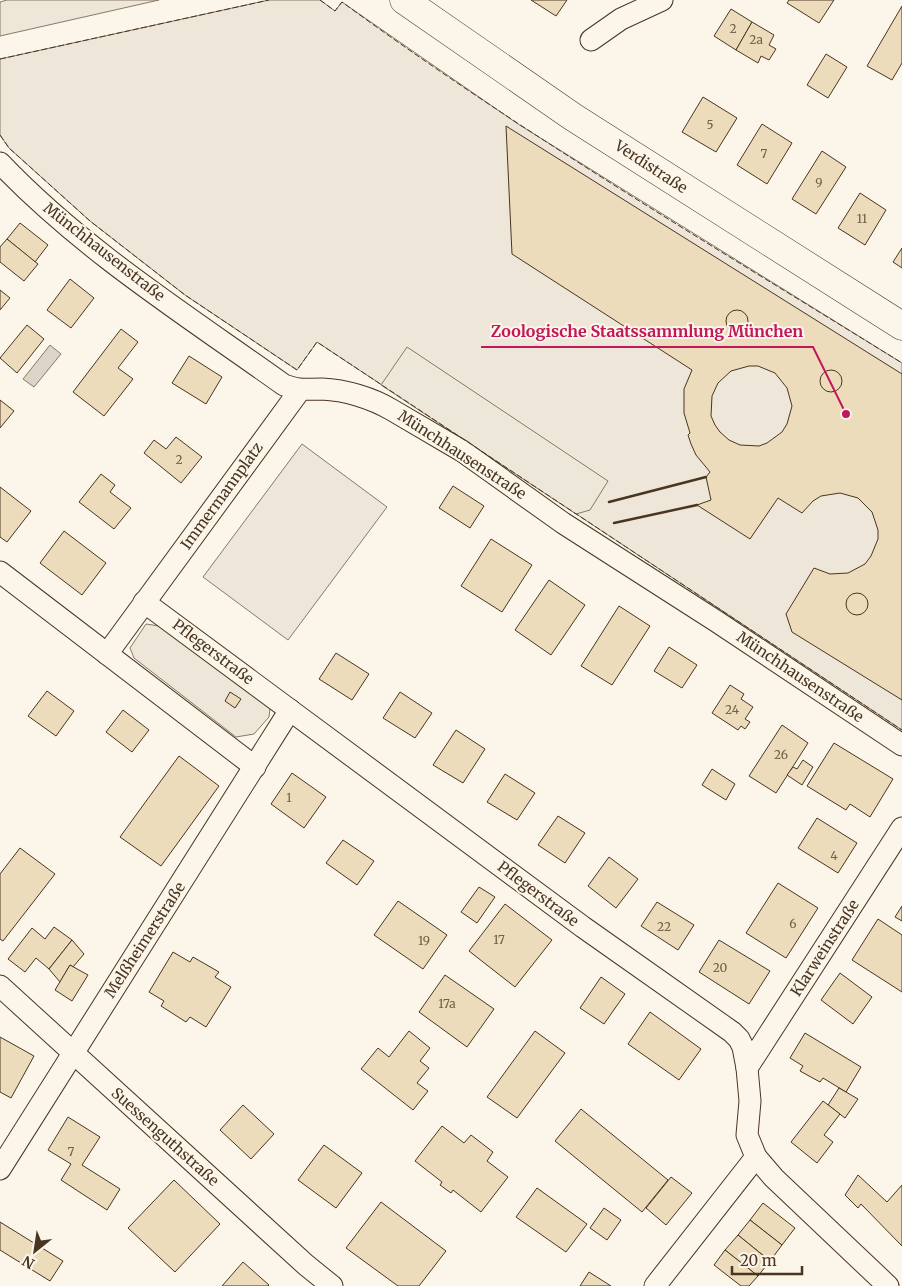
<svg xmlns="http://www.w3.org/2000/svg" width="902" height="1286" font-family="Merriweather,serif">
<rect width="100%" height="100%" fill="#fbf6e9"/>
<g fill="#ede6d9" stroke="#887966">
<path d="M7,0H159L0,36V2Z"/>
<path d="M269,0H320L335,11L342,2L518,124L902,363V730L317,342L297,370L185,295L90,221L9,148L0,135V59Z"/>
<path d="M302,444L387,507L288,640L203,577Z"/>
<path d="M146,624L159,626L270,708L269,717L254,734L236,737L134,658L130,648Z"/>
</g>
<path fill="#ede7d9" stroke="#887966" d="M407,347L608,481L590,510L576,514L381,385Z"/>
<path fill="#dcd4c6" stroke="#887966" d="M50,345L61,354L34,387L23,379Z"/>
<g fill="#ecdcbc" stroke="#4a3520" fill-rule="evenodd">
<path d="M531,0H567L556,16Z"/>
<path d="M789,0H834L819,23L787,3Z"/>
<path d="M902,6V63L892,80L867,66Z"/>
<path d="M731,9L752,22L736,50L714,36Z"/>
<path d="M752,22L774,35L769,45L776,49L769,60L761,56L758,63L736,50Z"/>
<path d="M826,54L847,67L828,98L807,85Z"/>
<path d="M703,97L737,118L716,152L682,132Z"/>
<path d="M762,124L792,143L767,184L737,165Z"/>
<path d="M506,126L902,374V700L792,632L786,614L814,568L830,574L848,573L865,564L871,556L878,539V530L872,512L858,498L840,493L821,496L813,501L802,513L778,498L750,539L697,505L711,500L706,477L710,472L696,455L691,444L688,435L690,433L684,413V389L692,370L512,254ZM749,366H758L775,373L787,388L792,406L787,424L782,432L767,443L759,446L740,445L729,440L720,432L715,425L711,416L712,396L718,383L731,371Z"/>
<path d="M822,151L846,167L816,214L792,199Z"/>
<path d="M860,193L886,210L865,245L838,228Z"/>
<path d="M20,223L48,245L35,262L7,239Z"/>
<path d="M7,239L38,264L24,281L0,262V247Z"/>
<path d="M902,248V268L893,262Z"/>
<path d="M70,279L94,298L71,328L47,310Z"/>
<path d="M0,290L10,298L0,310Z"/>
<circle cx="737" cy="321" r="11"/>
<path d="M27,325L44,339L17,373L0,358Z"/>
<path d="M121,329L138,342L118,368L133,379L104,416L73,392Z"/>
<path d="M189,356L222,377L206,404L172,383Z"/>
<circle cx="831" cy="381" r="11"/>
<path d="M0,400L14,411L0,428Z"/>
<path d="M176,437L202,457L181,483L144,453L154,440L166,449Z"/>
<path d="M101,474L115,485L110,492L131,508L114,529L79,502Z"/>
<path d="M453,486L484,506L470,528L439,508Z"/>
<path d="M0,487L31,511L7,542L0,537Z"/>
<path d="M64,531L106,563L82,595L40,563Z"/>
<path d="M491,539L532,565L502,612L461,586Z"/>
<path d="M549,580L585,605L551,655L515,630Z"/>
<circle cx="857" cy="604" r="11"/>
<path d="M619,606L650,626L612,685L581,666Z"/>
<path d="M669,647L697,665L682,688L654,671Z"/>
<path d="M336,653L369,674L352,700L319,679Z"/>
<path d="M730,685L744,694L741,699L753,707L745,719L750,722L745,729L741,726L738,730L712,713Z"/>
<path d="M47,691L74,711L56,736L28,716Z"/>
<path d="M230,692L241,699L235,708L225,701Z"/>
<path d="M400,692L432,713L415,738L383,718Z"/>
<path d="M123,710L149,730L132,752L106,732Z"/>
<path d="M782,725L808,743L776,793L749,776Z"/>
<path d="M456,730L485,749L463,783L433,765Z"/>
<path d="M834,743L893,779L870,817L850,804L846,810L807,786Z"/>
<path d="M179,756L219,786L161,866L120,837Z"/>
<path d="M803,760L813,767L802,785L787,775L793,767L797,769Z"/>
<path d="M712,769L735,784L726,800L702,785Z"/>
<path d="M292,773L326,797L304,828L271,804Z"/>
<path d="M505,774L535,793L517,820L487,802Z"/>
<path d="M558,816L585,833L565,863L538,845Z"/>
<path d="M817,818L857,843L838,873L798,848Z"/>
<path d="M343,840L374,861L357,885L326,863Z"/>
<path d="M20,848L55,874L3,941L0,939V874Z"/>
<path d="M609,857L638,879L616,908L588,886Z"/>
<path d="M778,883L818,908L786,958L746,933Z"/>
<path d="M479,887L495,897L477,923L461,912Z"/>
<path d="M398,901L447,935L423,969L374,935Z"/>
<path d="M657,902L694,925L678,950L641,926Z"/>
<path d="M505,904L552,940L515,987L469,951Z"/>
<path d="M902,906V921L895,917Z"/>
<path d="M878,919L902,935V992L852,960Z"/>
<path d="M54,927L72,940L49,969L36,958L25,972L8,959L32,928L45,939Z"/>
<path d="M72,940L84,954L73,967L70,965L60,982L49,969Z"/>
<path d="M719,940L770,971L749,1004L699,972Z"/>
<path d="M173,952L190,962L193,957L219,972L215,977L231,987L206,1027L190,1017L186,1022L161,1006L164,1001L149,992Z"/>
<path d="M70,965L88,975L72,1001L55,990Z"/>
<path d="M840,973L872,997L853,1024L821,1000Z"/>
<path d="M445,975L494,1009L467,1047L419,1012Z"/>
<path d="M601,977L625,994L604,1024L580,1008Z"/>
<path d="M650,1012L701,1049L679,1080L628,1044Z"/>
<path d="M409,1031L430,1048L420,1061L429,1068L417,1083L428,1091L413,1110L361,1069L378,1048L389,1057Z"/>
<path d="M535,1031L565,1053L517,1118L487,1097Z"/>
<path d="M805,1033L861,1067L846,1092L823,1078L820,1082L800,1071L803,1066L790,1058Z"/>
<path d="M0,1037L34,1056L11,1098L0,1092Z"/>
<path d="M839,1088L858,1099L845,1118L828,1105Z"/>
<path d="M823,1101L840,1114L824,1135L833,1142L817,1163L791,1142Z"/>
<path d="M243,1105L274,1134L251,1159L220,1130Z"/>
<path d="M581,1109L668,1180L642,1212L555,1141Z"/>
<path d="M68,1117L100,1137L82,1165L120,1189L107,1210L61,1180L71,1164L48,1150Z"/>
<path d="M442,1126L464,1143L471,1135L493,1152L487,1161L508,1177L481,1212L453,1190L451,1193L440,1185L442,1182L415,1161Z"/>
<path d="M324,1145L362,1173L336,1208L298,1180Z"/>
<path d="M858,1175L887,1202L902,1185V1246L861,1204L858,1208L845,1195Z"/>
<path d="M671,1177L692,1193L666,1225L646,1208Z"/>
<path d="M174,1180L220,1224L175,1272L128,1228Z"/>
<path d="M537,1188L587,1224L566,1252L516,1217Z"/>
<path d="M381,1202L446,1251L419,1286H398L346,1248Z"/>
<path d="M763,1203L795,1228L782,1245L750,1220Z"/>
<path d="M604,1208L621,1220L607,1240L590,1228Z"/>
<path d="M750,1220L782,1245L770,1261L738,1235Z"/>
<path d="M0,1222L63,1261L50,1281L0,1250Z"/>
<path d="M738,1235L770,1261L758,1276L725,1250Z"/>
<path d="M725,1250L758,1276L749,1286H741L714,1265Z"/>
<path d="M243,1262L269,1285L268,1286H222Z"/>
<path d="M589,1272L611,1286H580Z"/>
</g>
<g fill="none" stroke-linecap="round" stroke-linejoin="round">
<g stroke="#4a3520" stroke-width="23">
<g id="street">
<path d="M591,40L621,19L662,0"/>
<path d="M0,163C83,250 186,315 284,385C301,391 304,389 322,389C345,390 372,398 392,410L462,451L563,523L716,621L902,745"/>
<path d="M0,572L255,767"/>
<path d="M144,602L583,927L732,1032L739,1039L743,1047L747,1068L750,1101L747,1135L756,1157L774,1178L888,1286"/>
<path d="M107,654L300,390"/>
<path d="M0,986L306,1265L332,1286"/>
<path d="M747,1068L902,828"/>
<path d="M0,1169L290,710"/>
<path d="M655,1286L756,1157"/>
</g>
</g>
<g stroke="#4a3520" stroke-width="29">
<path id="primary" d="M404,0L573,117L902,326"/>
</g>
<use href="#street" stroke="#fbf6e9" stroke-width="21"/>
<use href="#primary" stroke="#fbf6e9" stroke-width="28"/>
<g stroke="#4a3520" stroke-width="1" stroke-dasharray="6 2.5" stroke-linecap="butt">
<path d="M320,0L335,11L342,2C521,133 713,246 902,363"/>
<path d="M0,59L269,0"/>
<path d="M0,135L9,148L90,221L185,295L297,370L317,342L902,730"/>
</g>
<g stroke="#4a3520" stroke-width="2.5">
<path d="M609,502L706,477"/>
<path d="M614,523L697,505"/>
</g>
</g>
<g text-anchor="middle" stroke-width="4" stroke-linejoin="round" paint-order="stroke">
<g font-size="12" fill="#725f47">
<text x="733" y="33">2</text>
<text x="756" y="44">2a</text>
<text x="710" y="129">5</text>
<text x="764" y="158">7</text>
<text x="819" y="187">9</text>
<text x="862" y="223">11</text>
<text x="179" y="464">2</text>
<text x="732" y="714">24</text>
<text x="781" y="759">26</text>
<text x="289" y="802">1</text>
<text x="834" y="860">4</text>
<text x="793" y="928">6</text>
<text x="664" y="931">22</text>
<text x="499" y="944">17</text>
<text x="424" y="945">19</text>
<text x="720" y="972">20</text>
<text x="447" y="1008">17a</text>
<text x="71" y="1156">7</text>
</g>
<g font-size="15" fill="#4a3520" stroke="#fbf6e9">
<text transform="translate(651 167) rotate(33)" y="5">Verdistraße</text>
<text transform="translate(104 252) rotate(38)" y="5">Münchhausenstraße</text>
<text transform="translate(462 455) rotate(33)" y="5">Münchhausenstraße</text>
<text transform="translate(222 496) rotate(-54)" y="5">Immermannplatz</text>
<text transform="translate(213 652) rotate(37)" y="5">Pflegerstraße</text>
<text transform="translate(800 677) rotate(34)" y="5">Münchhausenstraße</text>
<text transform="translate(538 894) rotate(37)" y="5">Pflegerstraße</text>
<text transform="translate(145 940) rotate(-57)" y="5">Melßheimerstraße</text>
<text transform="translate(825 948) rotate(-57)" y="5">Klarweinstraße</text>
<text transform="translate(165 1137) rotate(42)" y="5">Suessenguthstraße</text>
</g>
</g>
<path fill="none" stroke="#c2185b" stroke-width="2" d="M846 414L813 347H481"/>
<circle fill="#c2185b" stroke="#fbf6e9" stroke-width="2" cx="846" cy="414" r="5"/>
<g font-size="16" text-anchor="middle" font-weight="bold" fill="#c2185b" stroke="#fbf6e9" stroke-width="4" stroke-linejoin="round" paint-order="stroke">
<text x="647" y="337">Zoologische Staatssammlung München</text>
</g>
<g transform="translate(35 1251) rotate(210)" stroke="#fbf6e9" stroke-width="4" paint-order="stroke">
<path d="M0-4L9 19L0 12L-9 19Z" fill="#4a3520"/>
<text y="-8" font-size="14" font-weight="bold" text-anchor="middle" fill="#4a3520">N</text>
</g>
<path d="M732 1266v8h70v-8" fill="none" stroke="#4a3520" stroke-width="2.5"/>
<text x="740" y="1266" font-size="15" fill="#4a3520" stroke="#fbf6e9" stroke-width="4" paint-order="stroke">20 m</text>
</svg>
